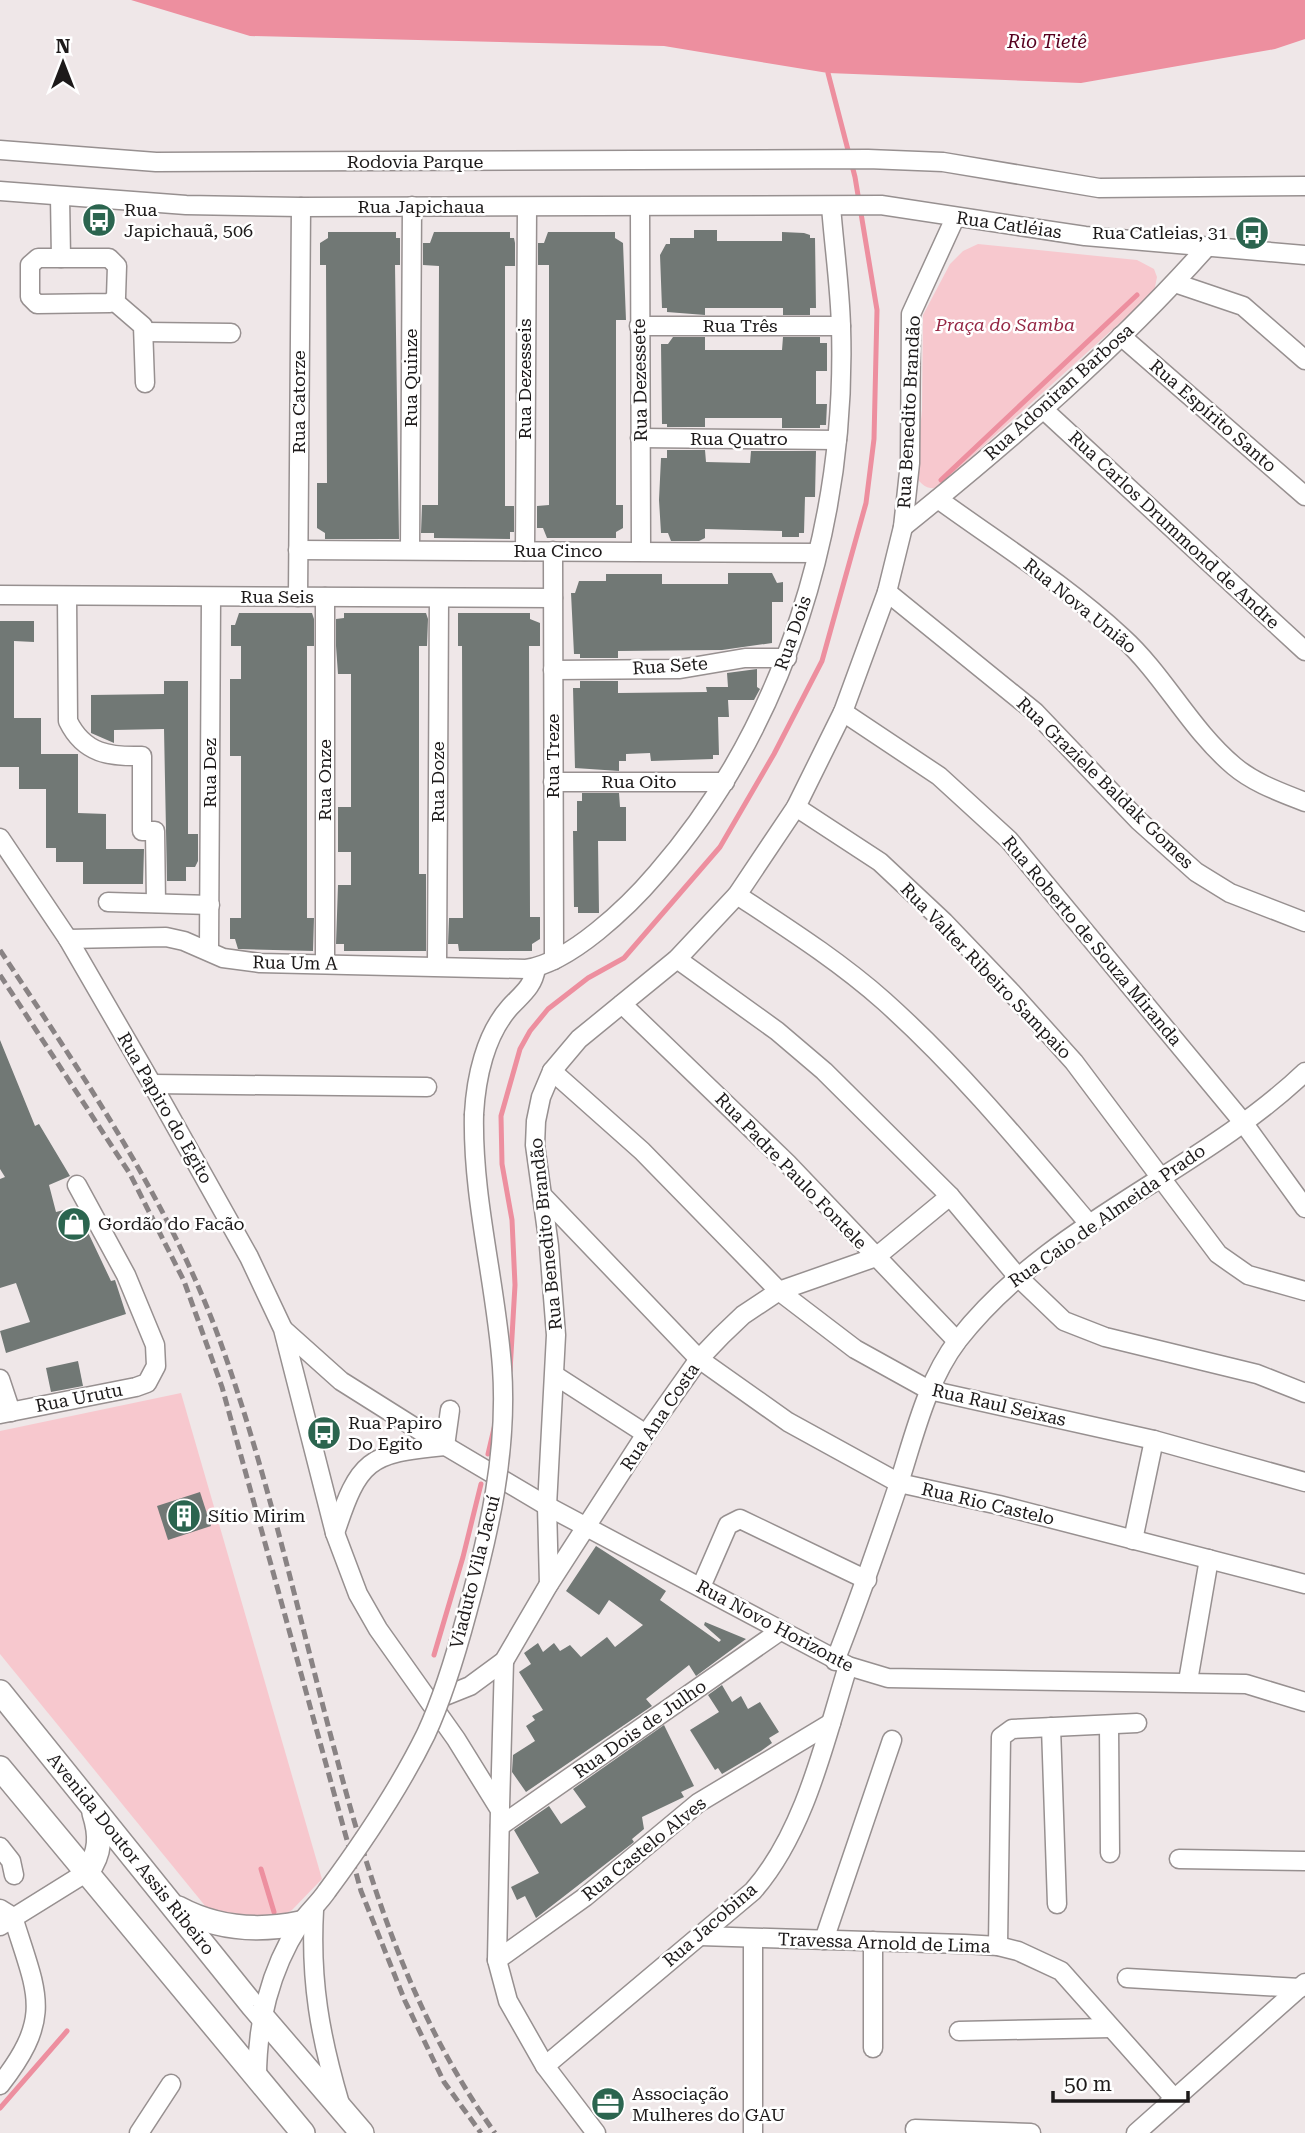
<svg xmlns="http://www.w3.org/2000/svg" width="1305" height="2133" font-family="'Roboto Serif',serif">
<rect width="100%" height="100%" fill="#efe7e8"/>
<g fill="#f7c8ce">
<path d="M978,244L1137,260L1154,269L1157,277L1154,292L937,488C927,490 917,483 916,472L922,410L923,315L950,264L963,251Z"/>
<path d="M181,1393L322,1879L292,1910L259,1929L206,1907L0,1654V1431Z"/>
</g>
<path fill="#ed8f9f" d="M131,0H1305V39L1275,49L1081,83L828,73L664,46L250,36Z"/>
<g fill="none" stroke-linecap="round" stroke-linejoin="round">
<g stroke="#ed8f9f" stroke-width="5">
<path d="M941,480L1137,295"/>
<path d="M510,1371L515,1285L512,1220L502,1164L501,1116L520,1049L530,1031L548,1009L588,978L624,958L720,847L774,754L822,661L866,503L874,439L877,310L855,177L828,73"/>
<path d="M488,1454L495,1424"/>
<path d="M434,1655L463,1557L481,1484"/>
<path d="M261,1869L274,1912"/>
<path d="M0,2108L67,2031"/>
</g>
</g>
<g fill="#717875">
<path d="M694,230H717V241H782V232L804,233L810,235V238H815L816,308H810V315H783V308H705V315L667,312V308H662L660,255L666,244H670V238H694Z"/>
<path d="M328,232H396V238H400V265H395L399,539H325V533L317,528V483H327L326,265H320V243L328,238Z"/>
<path d="M434,232H510V238H514L515,243V266H505V506H514V532H510V539L434,538V533H421L422,505H438L439,266L423,265V243H430Z"/>
<path d="M548,232H615V238L623,243L626,320H616V505H623V528L616,532V538H547L543,528H537V506L549,505V265H538V243H544Z"/>
<path d="M673,337H705V350H782L783,337H820V343H827V371H816V404H827L826,425H820V428H782V418H705V427H667V424H662L661,344H668Z"/>
<path d="M667,450H705L706,462L750,463L751,451H816L815,497H805L804,533H799V537H782V531L705,529V538L699,541H671L668,533H661L659,500L661,458H667Z"/>
<path d="M728,573H772L777,583L783,582V602H772V643L722,650L618,651V658H580V654H574L571,593H575L579,581H606V574H662V584H728Z"/>
<path d="M239,613H312L314,619V646H307V918H314L313,951L238,949L235,939H230V918H241V756H230V679H241V646H231V625H235Z"/>
<path d="M344,613H426L428,619L427,646H419V874H426V951H344V944H336L338,885H351V852H338V807H351V674H338L336,646V619L344,618Z"/>
<path d="M458,613H530V619L540,623V646H529L530,913V917H540V939L532,944V951H459L458,944H448L449,918H463L462,646H458Z"/>
<path d="M0,621H34V642L14,641V718H41V754H78V813L106,814V849H144L143,884H83V862H56V848H46V789H19V767H0Z"/>
<path d="M757,669V687L760,689L754,700H728L729,717H718L719,755H713V759L651,761L650,753L626,754V761H619V771L575,768L573,688H580V681H618V693L707,692L706,687H728L727,673Z"/>
<path d="M164,681H188V834H198V861L195,867H186V881H167L164,729L114,730V743L91,733V695L164,694Z"/>
<path d="M582,793H619L620,807H626V841H598L599,913H578V907H574L573,831H577V801H582Z"/>
<path d="M0,1040L35,1126L39,1124L70,1176L49,1185L56,1212L76,1207L111,1281L115,1280L126,1314L6,1353L0,1331L30,1322L16,1283L0,1288V1179L5,1177L0,1169Z"/>
<path d="M78,1361L83,1386L51,1392L46,1368Z"/>
<path d="M200,1492L211,1526L168,1540L157,1506Z"/>
<path d="M596,1546L666,1591L660,1600L719,1642L721,1640L704,1625L705,1622L746,1639L696,1676L689,1665L646,1699L652,1706L526,1792L512,1772L513,1755L535,1741L526,1726L535,1720L532,1716L543,1710L519,1672L531,1664L524,1653L538,1643L543,1652L554,1643L560,1651L570,1645L581,1657L607,1637L615,1647L643,1625L609,1600L599,1615L566,1591Z"/>
<path d="M722,1685L732,1702L741,1696L748,1709L760,1702L779,1732L769,1738L772,1743L761,1751L722,1774L718,1768L715,1770L690,1730L719,1712L708,1695Z"/>
<path d="M664,1725L694,1786L681,1792L684,1797L642,1817L644,1829L632,1839L634,1842L536,1918L525,1896L517,1900L511,1887L539,1873L514,1830L549,1806L561,1824L586,1807L573,1789Z"/>
</g>
<g fill="none" stroke-linecap="round" stroke-linejoin="round">
<g stroke="#979090" stroke-width="21">
<g id="minor">
<path d="M0,150L156,162L868,159L943,162L1099,188L1305,186"/>
<path d="M0,191L186,205L301,207L881,205L1085,236L1305,255"/>
<path d="M60,196L61,258"/>
<path d="M640,209L641,551"/>
<path d="M38,258H109L117,266L116,297L110,303L37,304L30,297V265Z"/>
<path d="M1175,283L1243,306L1305,360"/>
<path d="M114,301L143,326L145,383"/>
<path d="M639,326H841"/>
<path d="M145,332L231,333"/>
<path d="M1121,336L1305,496"/>
<path d="M1043,409L1305,651"/>
<path d="M640,438L837,440"/>
<path d="M938,499C1000,544 1066,585 1122,637C1164,675 1190,729 1234,766C1254,783 1280,792 1305,802"/>
<path d="M903,527C1010,441 1115,350 1206,248"/>
<path d="M298,550L817,553"/>
<path d="M410,550L412,206"/>
<path d="M525,551L527,208"/>
<path d="M553,551L554,960"/>
<path d="M887,592L1035,712L1139,821L1196,872L1230,893L1305,922"/>
<path d="M0,595L553,598"/>
<path d="M67,596L68,721C84,754 110,757 142,756V831H155L156,903"/>
<path d="M298,597L301,207"/>
<path d="M553,670L680,669L745,658H787"/>
<path d="M843,712L939,776L1009,840L1242,1121L1305,1208"/>
<path d="M553,782H725"/>
<path d="M796,807L880,862L944,922L1012,993L1074,1062L1218,1254L1248,1275L1305,1291"/>
<path d="M0,838L68,939L152,1084L249,1257L283,1329L335,1533L358,1594L378,1629L456,1739L500,1810L497,1960L508,2001L545,2066L596,2133"/>
<path d="M737,895C787,928 839,961 884,1001C960,1069 1024,1147 1090,1225"/>
<path d="M108,902L210,905"/>
<path d="M68,939L166,937L184,941L223,958L260,963L526,969C570,963 629,906 657,873C786,725 847,522 841,327C840,287 834,246 831,206"/>
<path d="M209,950L211,597"/>
<path d="M677,959L777,1031L824,1071L950,1196L1017,1276L1064,1321L1105,1337L1257,1374L1305,1393"/>
<path d="M325,963V597"/>
<path d="M437,965L439,598"/>
<path d="M622,1004L787,1163L957,1341"/>
<path d="M552,1071L642,1151L779,1291L855,1349L929,1390L1154,1440L1305,1482"/>
<path d="M152,1084L427,1087"/>
<path d="M474,1114C476,1078 485,1035 510,1007C522,994 533,987 536,968"/>
<path d="M542,1195L699,1359L788,1422L899,1483L999,1505L1305,1584"/>
<path d="M284,1330L341,1381L422,1432L547,1506L848,1666L888,1678L1246,1684L1305,1702"/>
<path d="M556,1376L646,1434"/>
<path d="M0,1379L11,1412"/>
<path d="M0,1414L136,1387L147,1383L156,1366L155,1345L126,1275L77,1185"/>
<path d="M445,1446L450,1410"/>
<path d="M335,1533C359,1460 368,1453 445,1446"/>
<path d="M1133,1540L1154,1440"/>
<path d="M549,1584L547,1506L556,1335L549,1246L535,1145L536,1121L541,1097L552,1071L579,1039L677,959L737,895L796,807L843,712L887,592L903,527L910,463L911,314L955,218"/>
<path d="M701,1587L728,1525L740,1519L867,1580"/>
<path d="M835,1661C858,1603 878,1545 898,1486C914,1437 926,1382 958,1340C1049,1223 1199,1173 1305,1072"/>
<path d="M1188,1681L1209,1559"/>
<path d="M430,1702L470,1686L504,1661L549,1584L646,1434L699,1359L721,1336L743,1315L779,1291L876,1257L950,1196"/>
<path d="M1109,1725L1110,1853"/>
<path d="M1051,1727L1057,1904"/>
<path d="M500,1807L504,1661"/>
<path d="M500,1826L780,1631"/>
<path d="M0,1847L11,1861L14,1875"/>
<path d="M1179,1859L1305,1861"/>
<path d="M0,1909L13,1917C37,1994 54,2016 0,2085"/>
<path d="M314,1910C310,1981 320,2036 340,2104"/>
<path d="M0,1926L87,1872"/>
<path d="M700,1936L964,1944L998,1946L1018,1951L1061,1971L1174,2098"/>
<path d="M753,1939V2133"/>
<path d="M824,1940L892,1740"/>
<path d="M873,1941V2048"/>
<path d="M998,1946L1001,1737L1012,1729L1137,1723"/>
<path d="M497,1960L585,1897L698,1803L831,1723"/>
<path d="M1127,1978L1300,1988"/>
<path d="M959,2031L1111,2028"/>
<path d="M545,2066L753,1891C805,1832 825,1740 848,1666"/>
<path d="M257,2077C257,2024 270,1970 299,1925C307,1913 319,1903 327,1891"/>
<path d="M915,2129L1031,2133"/>
<path d="M139,2133L171,2084"/>
<path d="M1136,2133L1305,1983"/>
</g>
</g>
<g stroke="#979090" stroke-width="26">
<g id="major">
<path d="M0,1692L253,2006L362,2133"/>
<path d="M0,1768L303,2133"/>
<path d="M87,1872C101,1853 101,1835 94,1813"/>
<path d="M178,1908C217,1929 257,1932 300,1923"/>
</g>
</g>
<use href="#minor" stroke="#fff" stroke-width="18"/>
<use href="#major" stroke="#fff" stroke-width="23"/>
<g stroke="#898384" stroke-width="5" stroke-dasharray="10 5" stroke-linecap="butt">
<path d="M0,950C86,1081 175,1208 226,1358C271,1487 301,1626 337,1759C373,1894 413,2018 495,2133"/>
<path d="M0,975L130,1174L184,1281L222,1387L361,1891L405,2001L444,2082L481,2133"/>
</g>
<g stroke="#979090" stroke-width="21" stroke-linecap="butt">
<path id="minor-bridge" d="M327,1891C364,1841 399,1789 426,1734C444,1695 456,1654 467,1613C489,1533 508,1452 502,1367C496,1283 472,1199 474,1114"/>
</g>
<use href="#minor-bridge" stroke="#fff" stroke-width="18"/>
</g>
<defs>
<g id="bus-disc" transform="scale(1.75)"><circle r="9.5" fill="#2b654f" stroke="#fff"/><path d="M-5-6H5V4H4V6H2V4H-2V6H-4V4H-5ZM-3.5-4V0h7V-4ZM-3.5 1.2v1.5H-2V1.2ZM2 1.2v1.5H3.5V1.2Z" fill="#fff"/></g>
<g id="shop-disc" transform="scale(1.75)"><circle r="9.5" fill="#2b654f" stroke="#fff"/><path d="M-5-2.5h2.3a2.7 3.5 0 0 1 5.4 0H5L5.5 6h-11ZM-1.5-2.5h3a1.5 2.3 0 0 0-3 0Z" fill="#fff"/></g>
<g id="building-disc" transform="scale(1.75)"><circle r="9.5" fill="#2b654f" stroke="#fff"/><path d="M-4-6H4V6H1V3H-1V6H-4ZM-2.5-4.3h1.7v1.8h-1.7ZM.8-4.3h1.7v1.8H.8ZM-2.5-1h1.7V.8h-1.7ZM.8-1h1.7V.8H.8Z" fill="#fff"/></g>
<g id="office-disc" transform="scale(1.75)"><circle r="9.5" fill="#2b654f" stroke="#fff"/><path d="M-6-3h4V-5.5h4V-3h4V5H-6ZM-1-4.5V-3h2v-1.5ZM-6 0V1H6V0Z" fill="#fff"/></g>
</defs>
<g fill-rule="evenodd">
<use href="#bus-disc" x="99" y="220"/>
<use href="#bus-disc" x="1252" y="233"/>
<use href="#shop-disc" x="74" y="1224"/>
<use href="#bus-disc" x="324" y="1433"/>
<use href="#building-disc" x="184" y="1516"/>
<use href="#office-disc" x="608" y="2104"/>
</g>
<g text-anchor="middle" stroke-width="5" stroke-linejoin="round" paint-order="stroke">
<g font-size="18" fill="#1d1a1a" stroke="#fff">
<text x="415" y="168">Rodovia Parque</text>
<text x="421" y="213">Rua Japichaua</text>
<text transform="translate(1009 225) rotate(8)" y="6">Rua Catléias</text>
<text x="740" y="332">Rua Três</text>
<text transform="translate(411 378) rotate(-90)" y="6">Rua Quinze</text>
<text transform="translate(525 379) rotate(-90)" y="6">Rua Dezesseis</text>
<text transform="translate(640 380) rotate(-91)" y="6">Rua Dezessete</text>
<text transform="translate(1059 392) rotate(-42)" y="6">Rua Adoniran Barbosa</text>
<text transform="translate(299 402) rotate(-90)" y="6">Rua Catorze</text>
<text transform="translate(909 412) rotate(-87)" y="6">Rua Benedito Brandão</text>
<text transform="translate(1213 416) rotate(41)" y="6">Rua Espírito Santo</text>
<text x="739" y="445">Rua Quatro</text>
<text transform="translate(1174 530) rotate(43)" y="6">Rua Carlos Drummond de Andre</text>
<text x="558" y="557">Rua Cinco</text>
<text x="277" y="603">Rua Seis</text>
<text transform="translate(1080 606) rotate(39)" y="6">Rua Nova União</text>
<text transform="translate(793 633) rotate(-71)" y="6">Rua Dois</text>
<text transform="translate(670 666) rotate(-4)" y="6">Rua Sete</text>
<text transform="translate(553 756) rotate(-90)" y="6">Rua Treze</text>
<text transform="translate(210 773) rotate(-90)" y="6">Rua Dez</text>
<text transform="translate(325 780) rotate(-90)" y="6">Rua Onze</text>
<text transform="translate(438 782) rotate(-90)" y="6">Rua Doze</text>
<text x="639" y="788">Rua Oito</text>
<text transform="translate(1105 783) rotate(44)" y="6">Rua Graziele Baldak Gomes</text>
<text transform="translate(1092 941) rotate(50)" y="6">Rua Roberto de Souza Miranda</text>
<text transform="translate(295 963) rotate(1)" y="6">Rua Um A</text>
<text transform="translate(986 971) rotate(46)" y="6">Rua Valter Ribeiro Sampaio</text>
<text transform="translate(165 1108) rotate(60)" y="6">Rua Papiro do Egito</text>
<text transform="translate(791 1171) rotate(46)" y="6">Rua Padre Paulo Fontele</text>
<text transform="translate(1107 1216) rotate(-35)" y="6">Rua Caio de Almeida Prado</text>
<text transform="translate(546 1234) rotate(-96)" y="6">Rua Benedito Brandão</text>
<text transform="translate(79 1398) rotate(-11)" y="6">Rua Urutu</text>
<text transform="translate(999 1405) rotate(13)" y="6">Rua Raul Seixas</text>
<text transform="translate(660 1417) rotate(-56)" y="6">Rua Ana Costa</text>
<text transform="translate(988 1504) rotate(13)" y="6">Rua Rio Castelo</text>
<text transform="translate(475 1572) rotate(-76)" y="6">Viaduto Vila Jacuí</text>
<text transform="translate(775 1626) rotate(28)" y="6">Rua Novo Horizonte</text>
<text transform="translate(640 1729) rotate(-35)" y="6">Rua Dois de Julho</text>
<text transform="translate(644 1849) rotate(-39)" y="6">Rua Castelo Alves</text>
<text transform="translate(131 1854) rotate(51)" y="6">Avenida Doutor Assis Ribeiro</text>
<text transform="translate(710 1925) rotate(-41)" y="6">Rua Jacobina</text>
<text transform="translate(884 1943) rotate(2)" y="6">Travessa Arnold de Lima</text>
</g>
<g font-size="18" fill="#1d1a1a" stroke="#fff" text-anchor="start">
<text x="124" y="216">Rua<tspan x="124" dy="21">Japichauã, 506</tspan></text>
<text x="1228" y="239" text-anchor="end">Rua Catleias, 31</text>
<text x="98" y="1230">Gordão do Facão</text>
<text x="348" y="1429">Rua Papiro<tspan x="348" dy="21">Do Egito</tspan></text>
<text x="208" y="1522">Sítio Mirim</text>
<text x="632" y="2100">Associação<tspan x="632" dy="21">Mulheres do GAU</tspan></text>
</g>
<g font-size="18" font-style="italic" fill="#952845" stroke="#fff">
<text x="1005" y="331">Praça do Samba</text>
</g>
<g font-size="19" font-style="italic" fill="#57011f" stroke="#fff">
<text x="1047" y="48">Rio Tietê</text>
</g>
</g>
<g transform="translate(63 63)" stroke="#ffffff" stroke-width="5" paint-order="stroke">
<path d="M0-5L12 26L0 18L-12 26Z" fill="#1d1a1a"/>
<text y="-10" font-size="19" font-weight="bold" text-anchor="middle" fill="#1d1a1a">N</text>
</g>
<path d="M1053 2091v10h135v-10" fill="none" stroke="#1d1a1a" stroke-width="3.5"/>
<text x="1064" y="2091" font-size="21" fill="#1d1a1a" stroke="#ffffff" stroke-width="5" paint-order="stroke">50 m</text>
</svg>
